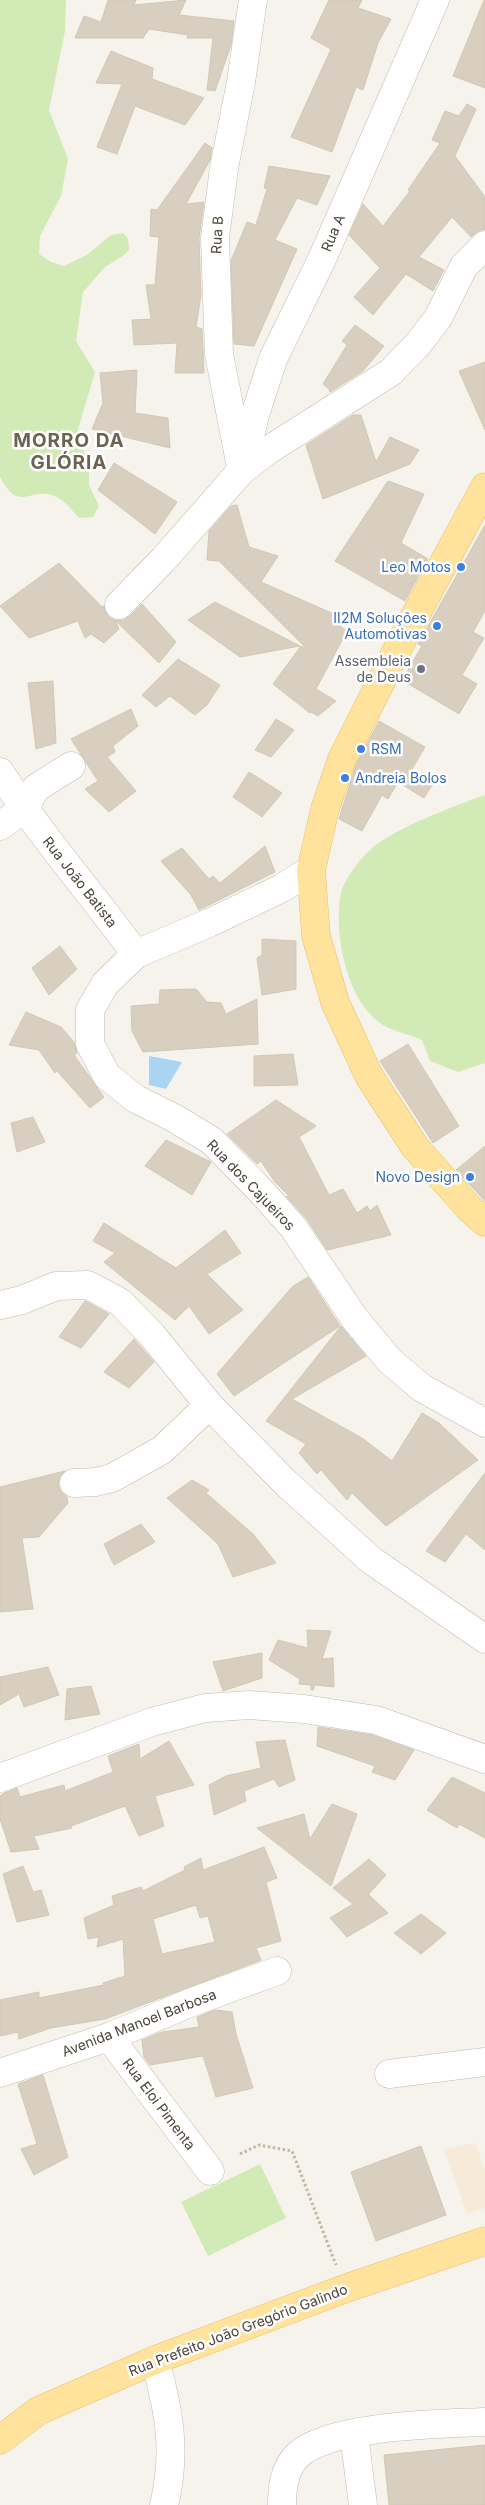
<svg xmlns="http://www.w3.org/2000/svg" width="485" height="2505" font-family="Inter,sans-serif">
<rect width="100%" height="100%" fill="#f6f3ec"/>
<path fill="#f7ead8" d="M475,2143L485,2169V2208L467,2214L444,2149Z"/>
<g fill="#d2eab5">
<path d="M0,0H66L65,31L49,110L68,159L61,196L40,236L39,254L51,262L64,266L87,255L111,235L123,233L128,239L129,250L124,255L105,267L83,292L76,341L95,372L76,436L89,461V485L99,506L93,517L79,518C71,509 64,499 52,495C27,488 20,513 0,477Z"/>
<path d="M485,795V1063L458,1072L430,1061L422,1040C411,1035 389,1030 380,1023C346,999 333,932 341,893C345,878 360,859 371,849C395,828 454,806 485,795Z"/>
<path d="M260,2164L286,2218L208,2256L181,2202Z"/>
</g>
<path fill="#a9d4f2" d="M149,1056L182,1062L166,1089L149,1085Z"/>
<g fill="#d8cfc1" stroke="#d3c7b4" fill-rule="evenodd">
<path d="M108,0H136L134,5L186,0L179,15L234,21L231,45L215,91L207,90L213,38H187L188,35L149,29L143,38H75L84,16L101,22Z"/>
<path d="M329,0H362L358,8L391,19L378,43L363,90L356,87L332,152L291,137L331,49L311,38Z"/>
<path d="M484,0H485V88L453,76Z"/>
<path d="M111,51L153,68L152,79L204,98L185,125L135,106L117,154L97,147L122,84L96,83Z"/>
<path d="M467,104L476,109L455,156L485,197V230H480L471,237L452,217L419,257L444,270L433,291L406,274L373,315L354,297L380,268L349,235L363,204L383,226L410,191L408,190L440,143L432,140L445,111L459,116Z"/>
<path d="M205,143L212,148L210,160L186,204L204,202L199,238L201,295L196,327L202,329L204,373H175L177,343L134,345L132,320L151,319L146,285H155L159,237L150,236L151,209L157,210Z"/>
<path d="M269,166L330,176L317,205L297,198L275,240L297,249L254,346L234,344L231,261L247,222L256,225L267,189L264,188Z"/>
<path d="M355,325L384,346L363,371L330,392L329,389L323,384L347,345L342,341Z"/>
<path d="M485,362V430L459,371Z"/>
<path d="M137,370L135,413L168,418L170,448L92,429L103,403L100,373Z"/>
<path d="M353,415H361L376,462L390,437L419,450L410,464L323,499L306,445Z"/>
<path d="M114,463L177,502L155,534L98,490Z"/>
<path d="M388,481L424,494L401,543L428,559L405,601L335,561Z"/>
<path d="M237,505L249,547L278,556L261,582L343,618L340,626L347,631L316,689L336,701L318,716L311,712L310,713L273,684L301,646L307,649L219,561L207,560L209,531L231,506Z"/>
<path d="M485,525V611L473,632L484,638L462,675L477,684L459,714L402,680L422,646L418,644Z"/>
<path d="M59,563L102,607L104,606L108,616L115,620L119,629L104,643L91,634L85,638L78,621L29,638L0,606Z"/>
<path d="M215,602L300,646L240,657L188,620Z"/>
<path d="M142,604L176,642L159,663L115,620H124L130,616Z"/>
<path d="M178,659L220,685L207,705L195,715L170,696L156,707L142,695Z"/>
<path d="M53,681L56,743L36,749L28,683Z"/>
<path d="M131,709L138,726L113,746L115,752L107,757L136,791L109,812L85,789L98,781L71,739Z"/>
<path d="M276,719L294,730L271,757L255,750Z"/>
<path d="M379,721L425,747L412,769L434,782L424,798L398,782L388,799L382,795L362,831L339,819L356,765Z"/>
<path d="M249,772L282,793L262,817L233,797Z"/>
<path d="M265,846L275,872L199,910L191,895L161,861L182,848L209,879L213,876L220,883Z"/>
<path d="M262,939L296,941V989L262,995L257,958L262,955Z"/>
<path d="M60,946L77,969L49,995L32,968Z"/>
<path d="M196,989L207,1002L221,1003L226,1014L257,999L258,1044L143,1052L132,1031L131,1006L159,1004L160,990Z"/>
<path d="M26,1012L61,1027L74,1042L77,1053L74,1055L104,1097L90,1108L57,1071L55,1073L39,1050L9,1045Z"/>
<path d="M408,1044L459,1126L433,1143L380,1061Z"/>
<path d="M293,1054L298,1085L254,1086V1056Z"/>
<path d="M276,1100L316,1126L299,1137L329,1195L343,1189L357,1213L367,1206L370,1211L377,1205L391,1235L327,1250L306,1218L286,1196L291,1198L275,1182L261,1161L257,1164L227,1134Z"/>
<path d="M33,1117L45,1142L17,1152L11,1123Z"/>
<path d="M166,1140L211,1162L192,1195L145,1166Z"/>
<path d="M485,1146V1201L456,1170Z"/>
<path d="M104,1223L176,1268L225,1230L241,1253L207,1274L243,1310L209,1334L189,1306L175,1320L104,1262L115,1253L93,1241Z"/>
<path d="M308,1277L340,1326L234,1396L217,1374L292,1287Z"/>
<path d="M85,1301L109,1314L81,1348L59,1337Z"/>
<path d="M341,1326L366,1356L292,1399L362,1438L392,1461L422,1413L439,1423L478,1460L386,1526L352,1493L347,1500L321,1470L317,1474L299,1453L306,1444L266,1421Z"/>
<path d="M134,1339L154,1362L129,1388L104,1372Z"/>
<path d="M65,1471L60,1476L58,1484L61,1492L67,1497L68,1503L39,1537L22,1538L33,1609L0,1612V1487Z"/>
<path d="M485,1473V1550L466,1534L445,1562L426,1551Z"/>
<path d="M192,1480L209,1490L206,1493L253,1534L276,1563L233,1577L218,1544L167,1498Z"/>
<path d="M141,1524L155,1542L114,1565L104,1544Z"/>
<path d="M307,1630L331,1631L322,1659L333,1658L334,1687L315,1685L313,1690H311V1685L299,1684L300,1679L269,1660L278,1640L308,1648Z"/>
<path d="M262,1653V1678L223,1691L213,1662Z"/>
<path d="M48,1667L59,1695L24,1707L19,1694L0,1705V1677Z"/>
<path d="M91,1686L100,1714L65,1720L67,1689Z"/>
<path d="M318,1727L372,1735L414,1750L395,1780L372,1772L375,1766L317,1746Z"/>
<path d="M285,1740L295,1780L279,1787L274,1779L244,1791L246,1801L214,1815L209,1785L226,1776L261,1768L256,1742Z"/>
<path d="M169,1741L194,1785L155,1796L164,1826L139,1836L125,1806L71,1826L72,1828L34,1836L39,1849L11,1852L0,1819V1796L4,1793L17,1788L20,1797L64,1785L65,1791L113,1772L108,1756L139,1744L140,1759Z"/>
<path d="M452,1777L485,1793V1838L459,1824L457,1828L427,1810Z"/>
<path d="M332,1804L357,1814L331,1886L257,1828L304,1814L310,1839Z"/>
<path d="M264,1847L277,1878L266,1882L281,1941L256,1948L261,1960L105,2019L51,2028L19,2039L18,2032L0,2036V2000L39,1992V1998L104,1985L103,1983L125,1976L123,1939L97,1947L99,1937L88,1939L84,1918L114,1905L112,1896L141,1887L143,1891L185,1870L184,1867L201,1858L203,1870ZM196,1905L200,1918L208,1916L215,1942L162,1954L153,1919Z"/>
<path d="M369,1859L386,1875L367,1896L369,1895L388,1913L347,1937L330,1918L353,1904L333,1888Z"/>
<path d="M23,1866L33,1892L41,1890L49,1915L17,1922L3,1874Z"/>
<path d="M421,1914L446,1933L421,1954L394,1933Z"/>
<path d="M215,2010L232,2012L236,2034L253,2088L216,2097L203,2056L150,2065L144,2057L142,2040L162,2032L199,2027L197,2017Z"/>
<path d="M43,2075L68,2157L34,2175L21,2149L37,2144L18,2084Z"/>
<path d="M421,2146L446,2215L376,2241L351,2172Z"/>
<path d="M485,2445V2505H389L384,2455Z"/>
</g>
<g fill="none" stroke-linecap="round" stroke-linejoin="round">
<g stroke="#c2bbae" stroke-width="29">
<g id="minor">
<path d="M240,462L219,354L215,238L224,168L241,82L253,0"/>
<path d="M242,470L255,415L273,359L322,259L435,0"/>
<path d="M119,605L163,560L242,470L267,451L391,372L418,344L438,318L464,266L485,245"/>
<path d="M0,772C41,836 91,893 136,954"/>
<path d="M0,826L24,809L36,788L71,766"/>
<path d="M311,870L282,888L209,923L136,954L105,984L90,1010V1044L107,1076L136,1099L174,1118L212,1141L261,1191L293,1227L355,1319L390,1361L422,1388L485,1423"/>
<path d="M0,1305L22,1300L56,1286L88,1285L120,1302L152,1335L209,1405L287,1484L371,1560L485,1639"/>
<path d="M74,1483L96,1482L112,1478L162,1450L209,1405"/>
<path d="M0,1778L152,1722L205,1708L249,1705L304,1709L376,1720L485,1759"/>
<path d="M109,2037L210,2171"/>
<path d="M0,2073L109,2037L192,2002L277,1971"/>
<path d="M389,2074L485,2062"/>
<path d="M155,2360C169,2411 177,2452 164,2505"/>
<path d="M354,2434L363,2505"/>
<path d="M282,2505C282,2488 284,2468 298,2455C330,2425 440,2424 485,2422"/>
</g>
</g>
<g stroke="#e6c16a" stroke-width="29">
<g id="major">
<path d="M485,487L402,640L342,759L325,809L311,870L316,936L335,1002L369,1076L415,1147L469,1208L485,1222"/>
<path d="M0,2440L38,2411L155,2360L344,2289L485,2241"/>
</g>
</g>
<path stroke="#c4b79f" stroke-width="3" stroke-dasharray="2.5 2.5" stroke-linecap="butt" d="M240,2154L259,2145L292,2151L336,2265"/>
<use href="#minor" stroke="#fff" stroke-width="28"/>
<use href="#major" stroke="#ffe39c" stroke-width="28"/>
</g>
<g fill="#3f7fe0" stroke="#fff" stroke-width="2">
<circle cx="461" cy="567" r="5"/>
<circle cx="437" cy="626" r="5"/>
<circle cx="361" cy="749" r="5"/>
<circle cx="345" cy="778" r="5"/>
<circle cx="470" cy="1177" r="5"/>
</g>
<circle fill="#6b7280" stroke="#fff" stroke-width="2" cx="421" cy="669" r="5"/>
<g text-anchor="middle" stroke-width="5" stroke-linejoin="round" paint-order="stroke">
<g font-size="14" fill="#4b4439" stroke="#fff">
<text transform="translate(333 233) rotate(-67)" y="5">Rua A</text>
<text transform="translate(217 235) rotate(-87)" y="5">Rua B</text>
<text transform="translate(80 882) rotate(52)" y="5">Rua João Batista</text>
<text transform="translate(251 1185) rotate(46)" y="5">Rua dos Cajueiros</text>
<text transform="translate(139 2023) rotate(-21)" y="5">Avenida Manoel Barbosa</text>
<text transform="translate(159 2104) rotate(53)" y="5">Rua Eloi Pimenta</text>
<text transform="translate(238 2330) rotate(-21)" y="5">Rua Prefeito João Gregório Galindo</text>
</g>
<g font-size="14" fill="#366cbe" stroke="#fff" text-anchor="end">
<text x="451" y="572">Leo Motos</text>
<text x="427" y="623">II2M Soluções<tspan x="427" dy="16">Automotivas</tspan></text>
<text x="371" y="754" text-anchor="start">RSM</text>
<text x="355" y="783" text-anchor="start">Andreia Bolos</text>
<text x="460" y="1182">Novo Design</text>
</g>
<g font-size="14" fill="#5b616d" stroke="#fff" text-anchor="end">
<text x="411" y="666">Assembleia<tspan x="411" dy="16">de Deus</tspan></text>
</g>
<g font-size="19" font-weight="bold" letter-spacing="1" fill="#6e6250" stroke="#fff">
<text x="69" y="447">MORRO DA<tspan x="69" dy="22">GLÓRIA</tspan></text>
</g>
</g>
</svg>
